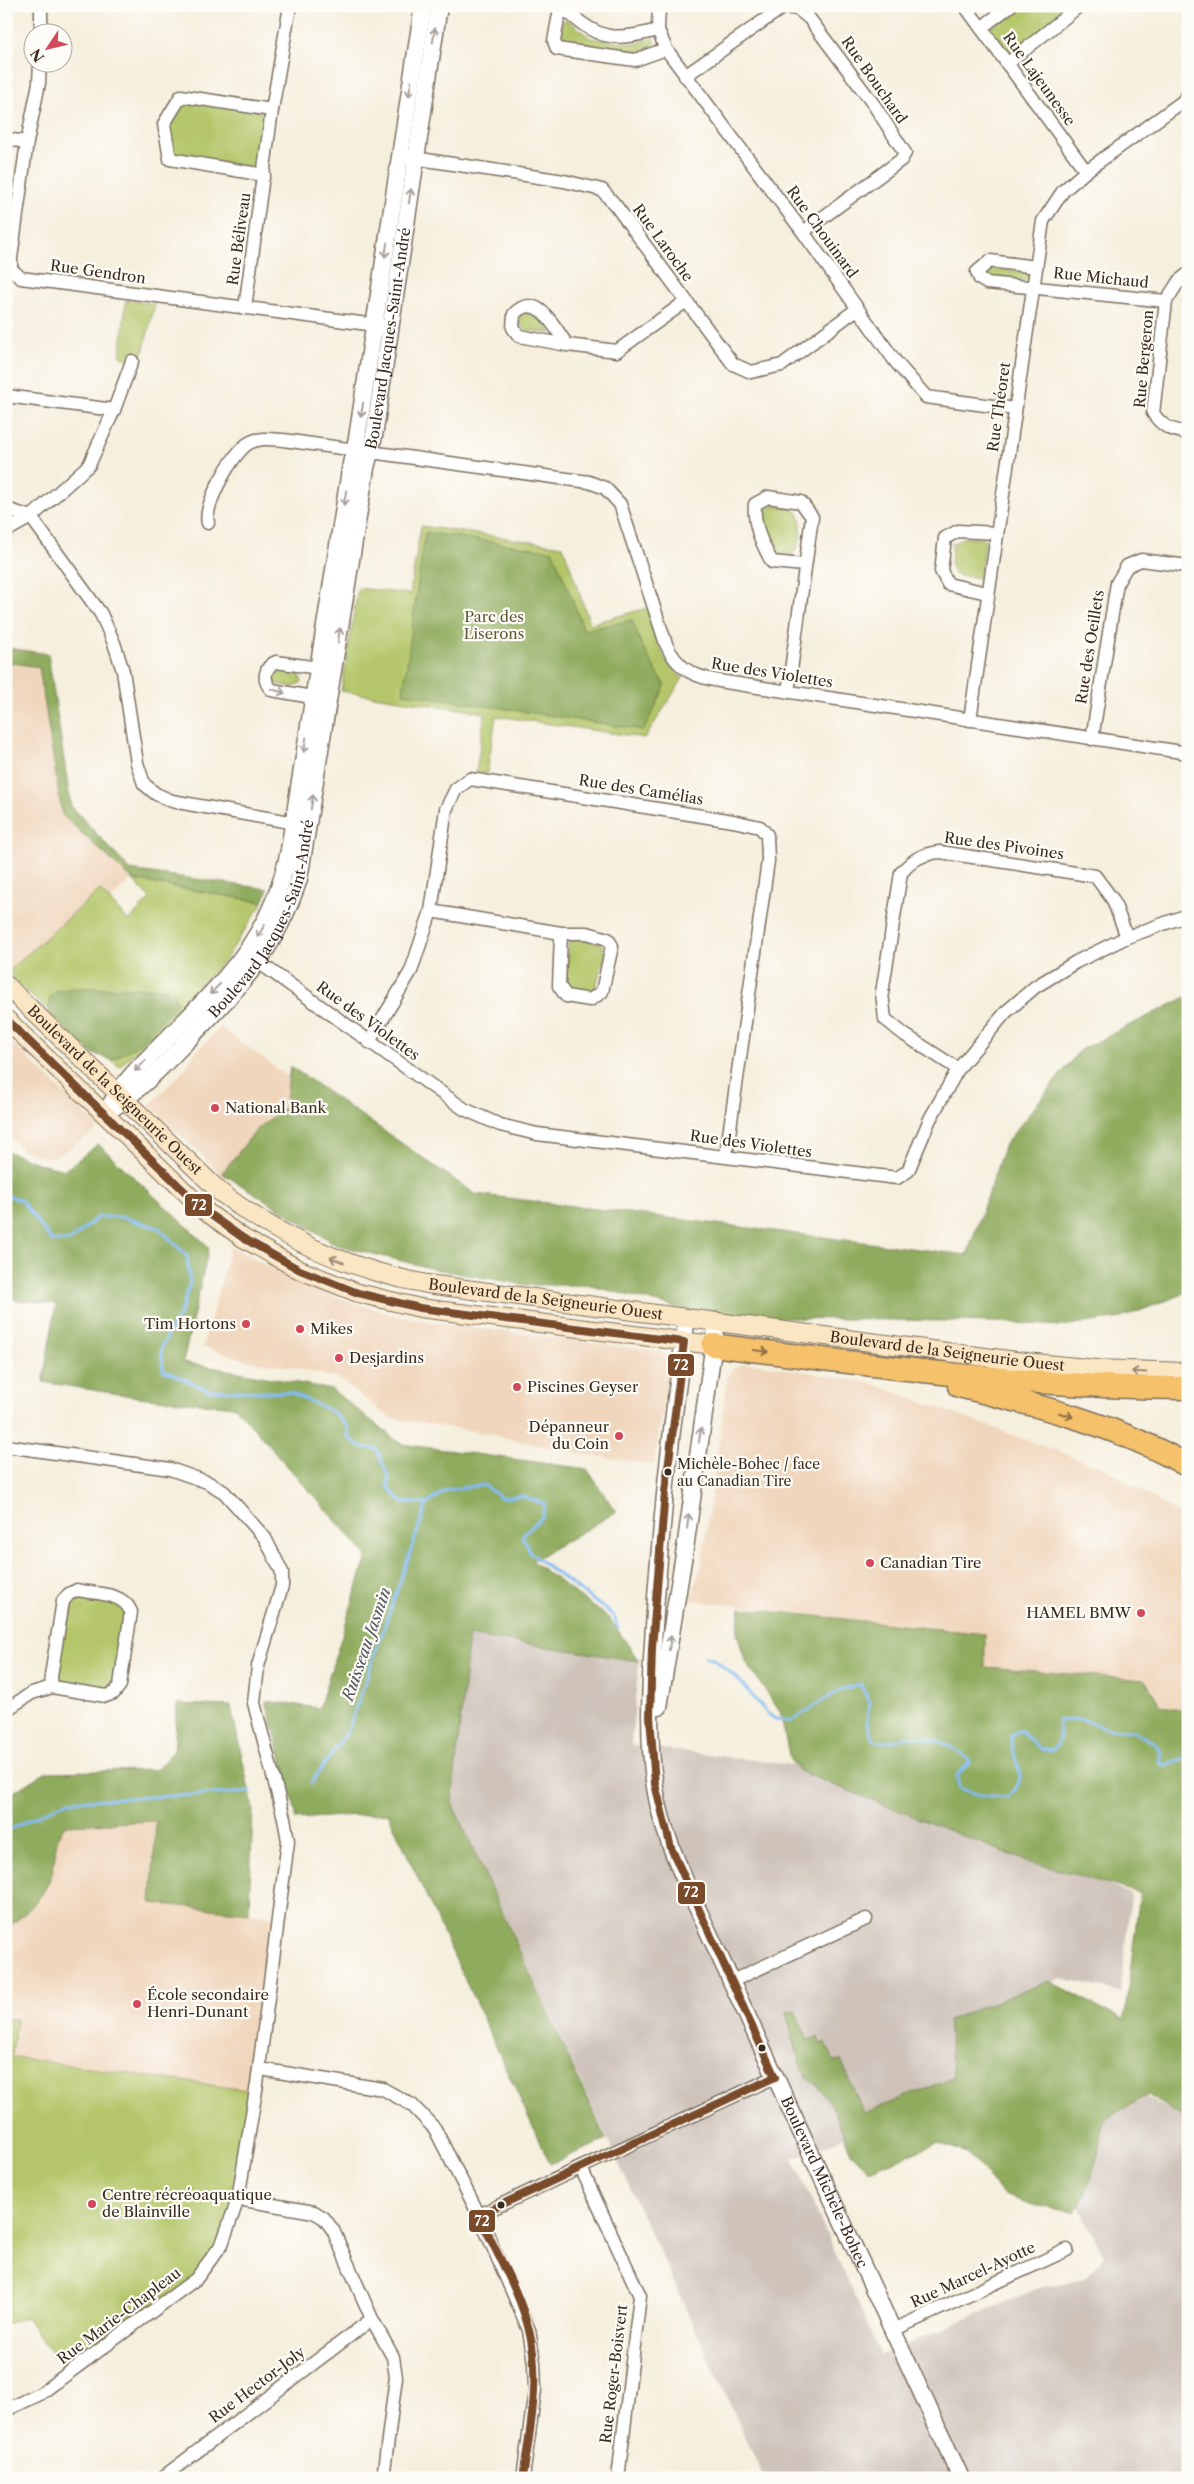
<svg xmlns="http://www.w3.org/2000/svg" width="1194" height="2484" font-family="'Libre Caslon Text',serif">
<rect width="100%" height="100%" fill="#fdfcf7"/>
<filter id="ink" filterUnits="userSpaceOnUse"><feTurbulence type="fractalNoise" baseFrequency=".02" numOctaves="2"/><feDisplacementMap in="SourceGraphic" scale="10" xChannelSelector="R" yChannelSelector="G"/><feConvolveMatrix kernelMatrix="1 2 1 2 8 2 1 2 1" color-interpolation-filters="sRGB"/></filter>
<filter id="wash" filterUnits="userSpaceOnUse"><feTurbulence type="fractalNoise" baseFrequency=".0096" numOctaves="4" result="noise"/><feDisplacementMap in="SourceGraphic" scale="20" xChannelSelector="R" yChannelSelector="G"/><feGaussianBlur stdDeviation="1.12" result="paint"/><feColorMatrix in="noise" values="0 0 0 0 0 0 0 0 0 0 0 0 0 0 0 0 0 1.4 0 .05"/><feComposite in="paint" operator="in"/></filter>
<g filter="url(#wash)">
<rect width="100%" height="100%" fill="#f5efdd"/>
<g fill="#f0d6bc">
<path d="M6,647L45,652L70,804L136,875L25,983L6,966Z"/>
<path d="M221,1027L307,1091L225,1178L149,1105L185,1070L192,1056Z"/>
<path d="M6,1037L72,1101L100,1128L67,1150L53,1157L38,1156L22,1149L6,1135Z"/>
<path d="M230,1247L329,1295L389,1314L438,1323L659,1351L665,1356L669,1373L654,1465L565,1451L480,1432L390,1418L339,1379L293,1367L254,1362L203,1347Z"/>
<path d="M742,1364H759L870,1383L1104,1468L1170,1508L1188,1523V1714L981,1669L980,1635L690,1600L702,1563L728,1376L732,1369Z"/>
<path d="M54,1820L156,1821L151,1902L279,1917L253,2091L6,2056V1952L11,1925Z"/>
</g>
<path fill="#cec2b9" d="M469,1635L639,1661L631,1745L809,1767L1131,1894L1120,1992L1061,1978L957,2021L955,2090L793,2159L881,2355L1039,2288L1085,2279L1104,2256L1075,2197L1101,2114L1138,2093L1188,2120V2478H764L452,1803Z"/>
<g fill="#b4c669" stroke="#787844">
<path d="M1019,6H1072L1009,55L989,29Z"/>
<path d="M567,19L590,38L635,44L653,38L656,44L633,55L564,45L559,39L562,22Z"/>
<path d="M183,100L265,112L257,168L174,155L169,124Z"/>
<path d="M990,268L1030,272L1029,281L990,278L987,272Z"/>
<path d="M126,300L155,304L141,361L120,357Z"/>
<path d="M534,311L552,333L527,331L520,325V315Z"/>
<path d="M774,505L796,510C805,522 802,544 792,555L776,554L767,540L763,515L766,509Z"/>
<path d="M421,526L563,546L590,624L647,608C655,633 660,662 683,678L645,738L496,716L487,774L476,772L485,713L341,691L358,588L410,594Z"/>
<path d="M964,537L986,539L979,578L955,575L951,566L952,544Z"/>
<path d="M280,669L299,673L302,682L294,687L276,684L273,676L274,672Z"/>
<path d="M133,880L263,902L225,960L120,1067L32,997L7,972L100,890L129,921L150,898Z"/>
<path d="M569,938L601,943L606,954L594,992L575,990L565,978Z"/>
<path d="M69,1594L128,1604L114,1693L52,1687Z"/>
<path d="M6,2019L17,2020L12,2054L6,2053Z"/>
<path d="M6,2056L253,2091L237,2199L221,2241L198,2276L67,2374L26,2317L6,2324Z"/>
</g>
<g fill="#8fab5d" stroke="#656a3e">
<path d="M425,532L553,551L584,630L632,620L643,648L665,686L644,730L403,693Z"/>
<path d="M6,648L48,654L71,806L130,870L268,889L263,902L133,880L62,815L39,667L6,662Z"/>
<path d="M74,988H165L174,993L177,1004L139,1044L112,1060L92,1053L48,1013L50,997L56,991Z"/>
<path d="M1188,996V1290L1181,1295L1121,1318L1061,1326L996,1322L740,1317L703,1314L587,1285H526L434,1269L337,1245L222,1173L257,1129L285,1107L290,1066L475,1194L967,1255L1005,1144L1080,1050Z"/>
<path d="M98,1144L209,1247L183,1362L331,1389L401,1444L587,1469L616,1512L532,1561L610,1619L639,1661L469,1635L452,1803L606,2140L550,2164L388,1813L295,1819L296,1813L266,1701L319,1708L367,1556L235,1407L137,1397L43,1382L56,1304L6,1299V1151L43,1165L65,1170Z"/>
<path d="M740,1608L985,1634V1667L1145,1680L1161,1706L1188,1710V2121L1148,2095L1105,2119C1098,2151 1094,2186 1074,2212L1036,2206L1004,2195L967,2153L938,2143L869,2171L851,2153L832,2106L818,2086L806,2078L791,2033L787,2012L795,2011L808,2040L818,2037L820,2044L825,2042L834,2061L841,2060L864,2113L953,2078L948,2020L1049,1981L1124,2020L1140,1893L1021,1859L801,1772L790,1760L780,1712L745,1660L737,1633Z"/>
<path d="M177,1704L231,1706L253,1808L249,1913L151,1903L156,1821L65,1825C53,1841 57,1851 53,1869C47,1894 30,1910 11,1925L6,1952V1797L45,1772L155,1770L174,1751Z"/>
</g>
<g fill="none" stroke-linecap="round" stroke-linejoin="round">
<g stroke="#83bcf4" stroke-width="3">
<path d="M6,1195L21,1200L52,1241H70L98,1217H121L159,1228L187,1256L190,1284L180,1314L161,1347L163,1370L209,1390L292,1393L333,1412L349,1429L347,1436L361,1447L377,1449L389,1478L388,1487L401,1502L427,1504L446,1490L484,1485L501,1498L522,1496L545,1504L542,1517L522,1535L530,1553L614,1616L618,1628"/>
<path d="M705,1657L715,1660L738,1679L767,1713L775,1719L791,1721L838,1691L860,1684L870,1702C866,1721 864,1725 876,1742C892,1744 899,1737 912,1737C938,1737 950,1745 970,1761L957,1776L959,1788L979,1795L1007,1797C1034,1777 1010,1762 1011,1735L1020,1730L1040,1749L1051,1751C1062,1742 1060,1733 1058,1721L1081,1719L1109,1729L1132,1731L1155,1743L1161,1752L1159,1762L1164,1766L1188,1758"/>
<path d="M311,1783L348,1731L427,1504"/>
<path d="M6,1831L68,1801L251,1792"/>
</g>
</g>
</g>
<g filter="url(#ink)">
<g fill="none" stroke-linecap="round" stroke-linejoin="round">
<g stroke="#7c6f61" stroke-width="15">
<g id="minor">
<path d="M659,6L658,30L666,49L803,232L895,361L926,397L1015,409"/>
<path d="M965,6L1086,171"/>
<path d="M981,28L1010,6"/>
<path d="M658,30C616,41 599,41 567,11L559,14L554,41L557,49L635,60L666,49"/>
<path d="M41,32V6"/>
<path d="M40,62L39,83L27,142L11,258V269L21,278L383,326"/>
<path d="M1007,64L1079,6"/>
<path d="M685,76L783,7L798,9L809,18L874,105L905,153L901,160L803,232"/>
<path d="M6,139L27,142"/>
<path d="M407,157L564,181L602,190L616,206L733,364L751,372L782,365L857,309"/>
<path d="M264,175L170,159L164,124L181,96L272,110"/>
<path d="M1036,267L990,261L977,272L980,279L987,283L1166,301"/>
<path d="M1188,274L1179,281L1166,301L1153,413C1162,427 1171,430 1188,433"/>
<path d="M245,308L272,110L290,6"/>
<path d="M567,345C555,328 537,290 514,314L513,328L519,336L567,345L617,351L685,302"/>
<path d="M6,396L114,410"/>
<path d="M6,509L31,517L101,614L114,643L123,671L137,763L144,784L156,794L172,801L301,824"/>
<path d="M208,523C203,505 233,452 249,443C260,437 271,439 283,440L589,482L605,488L620,504L666,644C678,671 697,678 725,682L1188,753"/>
<path d="M6,531L31,517L89,465L114,410L132,361"/>
<path d="M987,593L948,584L941,571L945,538L958,531L997,533"/>
<path d="M788,692L812,517L801,502L768,497L755,504C753,525 762,544 772,562L804,565"/>
<path d="M323,699L272,690C262,681 264,667 276,662L326,669"/>
<path d="M970,720L1043,221L1063,191L1086,171L1182,102L1188,95"/>
<path d="M1092,739L1117,583L1127,566L1141,560L1188,566"/>
<path d="M431,911L561,933H587L608,939L612,946L602,992L590,1000L566,996L559,986L561,933"/>
<path d="M250,956L464,1109L500,1125L537,1134L897,1178L908,1171L930,1119L958,1069L1006,1012L1035,987L1076,962L1127,937L1188,915"/>
<path d="M369,1042L411,971L431,911L446,809L456,789L470,779L733,821L760,827L767,835L768,861L726,1156"/>
<path d="M958,1069L905,1035L885,1019L882,993L901,873C913,859 922,854 940,852L1095,876L1113,900L1127,937"/>
<path d="M6,1446L170,1469L207,1482L224,1492L265,1538L282,1572V1586L258,1666L254,1703L284,1818L288,1841L257,2084L238,2199L222,2244L196,2279L40,2394L6,2410"/>
<path d="M77,1590C95,1594 124,1592 131,1612L120,1685L114,1693L106,1696L52,1687L51,1676L63,1601L69,1594Z"/>
<path d="M6,1710L32,1693L52,1687"/>
<path d="M732,1981L866,1919"/>
<path d="M260,2069L383,2089L412,2105L435,2129L479,2215L529,2330L534,2363L535,2390L523,2478"/>
<path d="M581,2168L640,2296L618,2478"/>
<path d="M238,2199L314,2212L324,2218L333,2230L372,2319L393,2357L396,2377L383,2478"/>
<path d="M479,2215L775,2077"/>
<path d="M893,2330L1067,2250"/>
<path d="M162,2478L372,2319"/>
</g>
</g>
<g stroke="#7c6f61" stroke-width="19">
<g id="tertiary">
<path d="M111,1104C125,1079 145,1061 165,1041C225,979 272,938 289,850L351,464L357,438L423,6"/>
<path id="s1" d="M104,1114C136,1094 161,1068 187,1041C240,986 274,954 299,879L366,468L374,436L439,6"/>
<path id="s2" d="M687,1318C673,1411 663,1503 656,1597C652,1659 645,1732 656,1793C663,1833 679,1867 695,1903L961,2478"/>
<path d="M659,1707L686,1542L717,1321"/>
</g>
</g>
<g stroke="#7c6f61" stroke-width="20">
<g id="secondary">
<path id="s3" d="M6,985L220,1192C283,1240 350,1270 427,1284L1016,1361L1096,1369L1188,1372"/>
<path d="M6,1019L205,1211L243,1238L300,1270L358,1293L420,1308L713,1345"/>
</g>
</g>
<g stroke="#7c6f61" stroke-width="25">
<g id="motorway">
<path d="M713,1345C870,1365 1029,1388 1188,1388"/>
<path d="M959,1386C1037,1405 1118,1425 1188,1466"/>
</g>
</g>
<use href="#minor" stroke="#fff" stroke-width="12"/>
<use href="#tertiary" stroke="#fff" stroke-width="16"/>
<use href="#secondary" stroke="#fbe6c4" stroke-width="18"/>
<use href="#motorway" stroke="#f5c16b" stroke-width="22"/>
<g stroke="#fdfcf7" stroke-width="11">
<path id="bus-1" d="M6,1019L205,1211L243,1238L300,1270L358,1293L420,1308L684,1342L665,1492L652,1648L650,1716L655,1784L671,1848L775,2077L479,2215C496,2253 519,2290 529,2330C541,2379 530,2429 523,2478"/>
</g>
<use href="#bus-1" stroke="#7a4b2a" stroke-width="8"/>
</g>
<defs><path id="oneway-shaft" d="M-6 0H5M1.5-3L5.5 0L1.5 3" fill="none" stroke-width="1.6" stroke-linecap="round" stroke-linejoin="round" transform="scale(1.25)"/></defs>
<g stroke="#a79f9a">
<use href="#oneway-shaft" transform="translate(434 35) rotate(-81)"/>
<use href="#oneway-shaft" transform="translate(410 89) rotate(99)"/>
<use href="#oneway-shaft" transform="translate(410 196) rotate(-81)"/>
<use href="#oneway-shaft" transform="translate(386 250) rotate(99)"/>
<use href="#oneway-shaft" transform="translate(362 410) rotate(99)"/>
<use href="#oneway-shaft" transform="translate(345 498) rotate(99)"/>
<use href="#oneway-shaft" transform="translate(339 635) rotate(-81)"/>
<use href="#oneway-shaft" transform="translate(278 691) rotate(17)"/>
<use href="#oneway-shaft" transform="translate(305 745) rotate(99)"/>
<use href="#oneway-shaft" transform="translate(312 802) rotate(-81)"/>
<use href="#oneway-shaft" transform="translate(261 931) rotate(120)"/>
<use href="#oneway-shaft" transform="translate(215 989) rotate(134)"/>
<use href="#oneway-shaft" transform="translate(140 1066) rotate(135)"/>
<use href="#oneway-shaft" transform="translate(700 1435) rotate(-82)"/>
<use href="#oneway-shaft" transform="translate(688 1521) rotate(-83)"/>
<use href="#oneway-shaft" transform="translate(670 1643) rotate(-82)"/>
</g>
<g stroke="#9b8871">
<use href="#oneway-shaft" transform="translate(337 1260) rotate(-158)"/>
<use href="#oneway-shaft" transform="translate(1139 1372) rotate(-177)"/>
</g>
<g stroke="#8f6e41">
<use href="#oneway-shaft" transform="translate(761 1351) rotate(7)"/>
<use href="#oneway-shaft" transform="translate(1066 1415) rotate(17)"/>
</g>
</g>
<g fill="#d1495b" stroke="#fdfcf7" stroke-width="2">
<circle cx="215" cy="1108" r="5"/>
<circle cx="246" cy="1324" r="5"/>
<circle cx="300" cy="1329" r="5"/>
<circle cx="339" cy="1358" r="5"/>
<circle cx="517" cy="1387" r="5"/>
<circle cx="619" cy="1436" r="5"/>
<circle cx="870" cy="1563" r="5"/>
<circle cx="1141" cy="1613" r="5"/>
<circle cx="137" cy="2004" r="5"/>
<circle cx="92" cy="2204" r="5"/>
</g>
<g fill="#3b2a1e" stroke="#fdfcf7" stroke-width="2">
<circle cx="668" cy="1472" r="4.5"/>
<circle cx="762" cy="2048" r="4.5"/>
<circle cx="501" cy="2205" r="4.5"/>
</g>
<g text-anchor="middle" stroke-width="4.5" stroke-linejoin="round" paint-order="stroke">
<g font-size="14" fill="#3b2a1e" stroke="#fdfcf7" text-anchor="start">
<text x="677" y="1469">Michèle-Bohec / face<tspan x="677" dy="17">au Canadian Tire</tspan></text>
</g>
<g font-size="15" fill="#3b2a1e" stroke="#fdfcf7">
<text transform="translate(1039 79) rotate(54)" y="5">Rue Lajeunesse</text>
<text transform="translate(874 80) rotate(55)" y="5">Rue Bouchard</text>
<text transform="translate(822 232) rotate(54)" y="5">Rue Chouinard</text>
<text transform="translate(239 239) rotate(-82)" y="5">Rue Béliveau</text>
<text transform="translate(663 243) rotate(54)" y="5">Rue Laroche</text>
<text transform="translate(98 272) rotate(8)" y="5">Rue Gendron</text>
<text transform="translate(1101 278) rotate(6)" y="5">Rue Michaud</text>
<text dy="5" stroke="none"><textPath href="#s1" startOffset="858">Boulevard Jacques-Saint-André</textPath></text>
<text transform="translate(1144 359) rotate(-85)" y="5">Rue Bergeron</text>
<text transform="translate(999 407) rotate(-82)" y="5">Rue Théoret</text>
<text transform="translate(1090 647) rotate(-81)" y="5">Rue des Oeillets</text>
<text transform="translate(772 673) rotate(9)" y="5">Rue des Violettes</text>
<text transform="translate(641 790) rotate(9)" y="5">Rue des Camélias</text>
<text transform="translate(1004 846) rotate(8)" y="5">Rue des Pivoines</text>
<text dy="5" stroke="none"><textPath href="#s1" startOffset="258">Boulevard Jacques-Saint-André</textPath></text>
<text transform="translate(368 1021) rotate(36)" y="5">Rue des Violettes</text>
<text dy="5" stroke="none"><textPath href="#s3" startOffset="151">Boulevard de la Seigneurie Ouest</textPath></text>
<text transform="translate(751 1144) rotate(8)" y="5">Rue des Violettes</text>
<text dy="5" stroke="none"><textPath href="#s3" startOffset="646">Boulevard de la Seigneurie Ouest</textPath></text>
<text dy="5" stroke="none"><textPath href="#s3" startOffset="1051">Boulevard de la Seigneurie Ouest</textPath></text>
<text dy="5" stroke="none"><textPath href="#s2" startOffset="902">Boulevard Michèle-Bohec</textPath></text>
<text transform="translate(973 2275) rotate(-25)" y="5">Rue Marcel-Ayotte</text>
<text transform="translate(119 2316) rotate(-37)" y="5">Rue Marie-Chapleau</text>
<text transform="translate(614 2374) rotate(-83)" y="5">Rue Roger-Boisvert</text>
<text transform="translate(257 2385) rotate(-37)" y="5">Rue Hector-Joly</text>
</g>
<g font-size="15" fill="#5f5934" stroke="#fdfcf7">
<text x="494" y="622">Parc des<tspan x="494" dy="17">Liserons</tspan></text>
</g>
<g font-size="15" fill="#3b2a1e" stroke="#fdfcf7" text-anchor="start">
<text x="225" y="1113">National Bank</text>
<text x="236" y="1329" text-anchor="end">Tim Hortons</text>
<text x="310" y="1334">Mikes</text>
<text x="349" y="1363">Desjardins</text>
<text x="527" y="1392">Piscines Geyser</text>
<text x="609" y="1432" text-anchor="end">Dépanneur<tspan x="609" dy="17">du Coin</tspan></text>
<text x="880" y="1568">Canadian Tire</text>
<text x="1131" y="1618" text-anchor="end">HAMEL BMW</text>
<text x="147" y="2000">École secondaire<tspan x="147" dy="17">Henri-Dunant</tspan></text>
<text x="102" y="2200">Centre récréoaquatique<tspan x="102" dy="17">de Blainville</tspan></text>
</g>
<g font-size="16" font-style="italic" fill="#51565e" stroke="#fdfcf7">
<text transform="translate(366 1644) rotate(-71)" y="6">Ruisseau Jasmin</text>
</g>
</g>
<g stroke="#fdfcf7" stroke-width="2">
<rect x="184" y="1193" width="29" height="24" rx="5" fill="#7a4b2a"/>
<rect x="667" y="1353" width="28" height="24" rx="5" fill="#7a4b2a"/>
<rect x="677" y="1881" width="29" height="24" rx="5" fill="#7a4b2a"/>
<rect x="468" y="2209" width="28" height="24" rx="5" fill="#7a4b2a"/>
</g>
<g font-size="14" text-anchor="middle" font-weight="bold" fill="#fff">
<text x="199" y="1210">72</text>
<text x="681" y="1370">72</text>
<text x="691" y="1897">72</text>
<text x="482" y="2226">72</text>
</g>
<rect width="1194" height="2484" fill="none" stroke="#fdfcf7" stroke-width="25"/>
<g transform="translate(48 48) rotate(235)"><circle r="24" fill="#fdfcf7" stroke="#afa8a0"/>
<path d="M0-4L9 19L0 12L-9 19Z" fill="#d1495b"/>
<text y="-8" font-size="14" font-weight="bold" text-anchor="middle" fill="#3b2a1e">N</text>
</g>
</svg>
